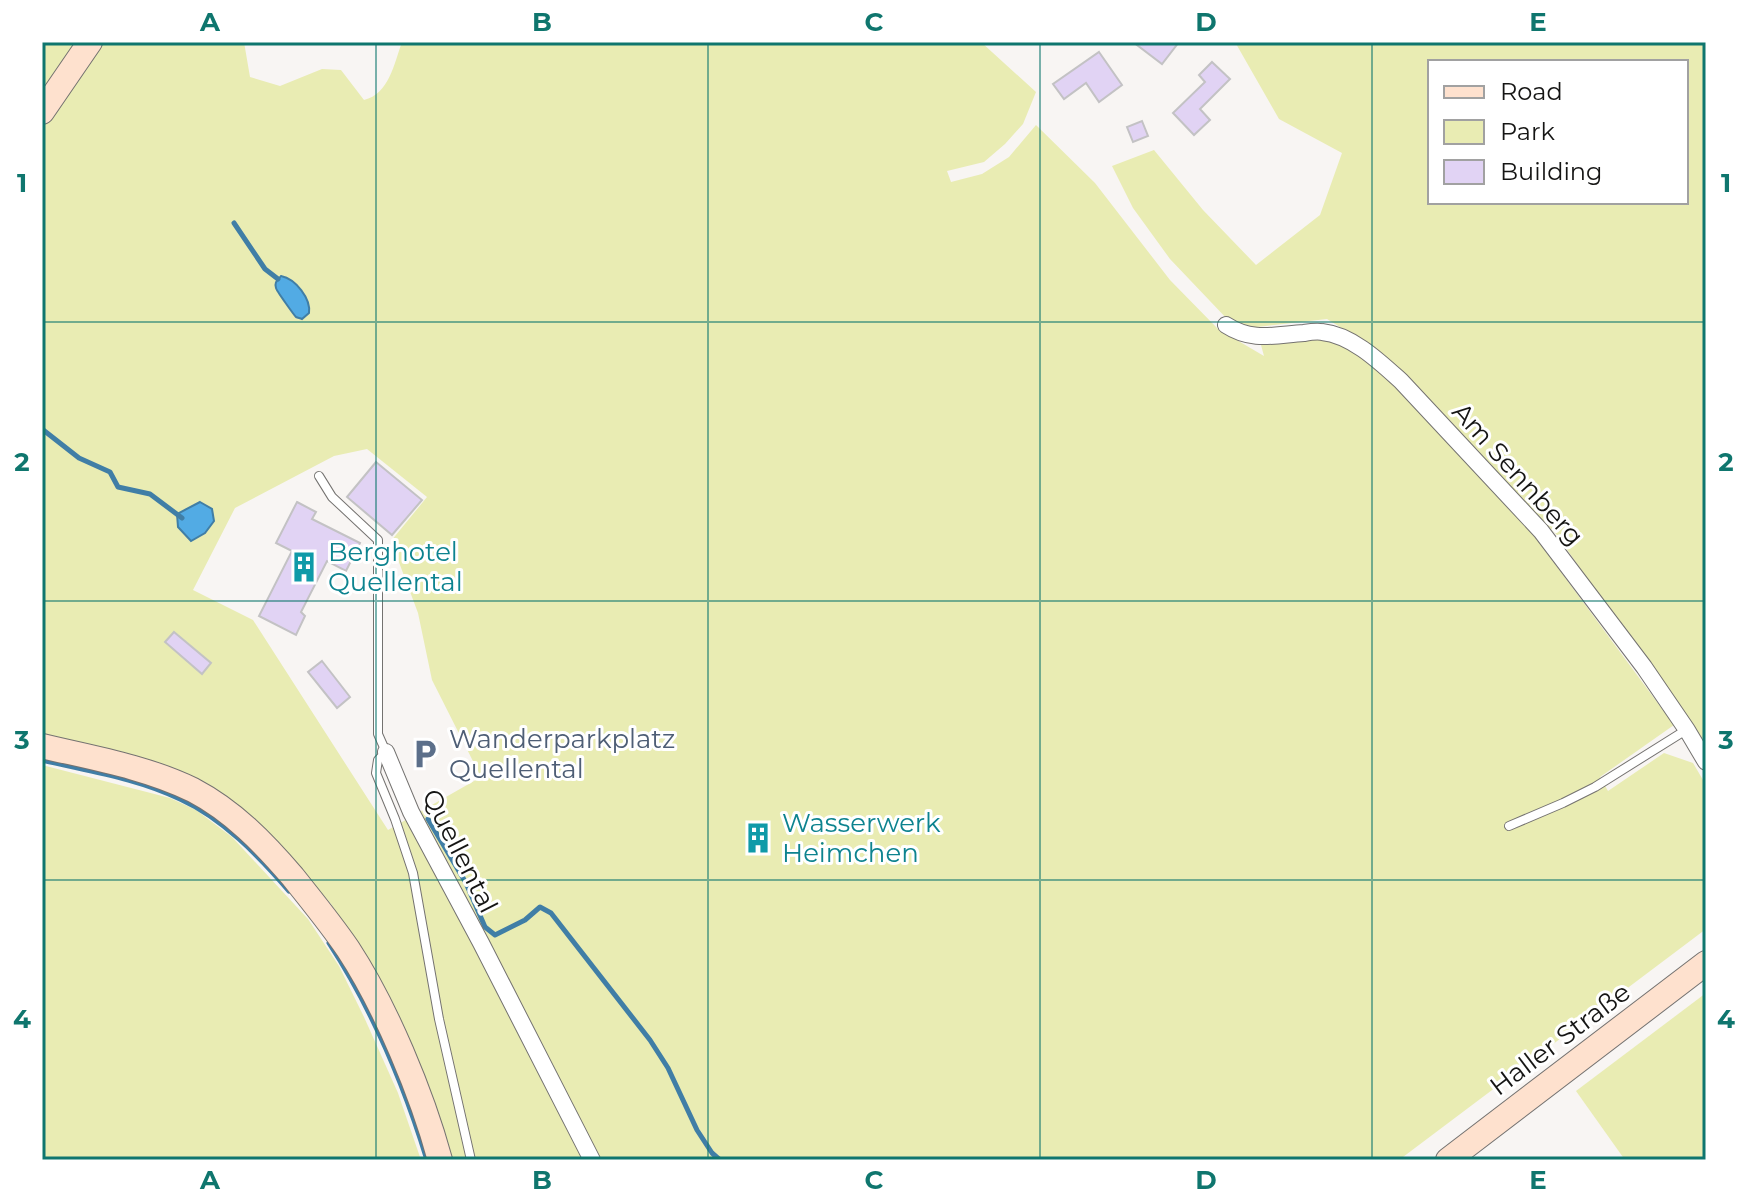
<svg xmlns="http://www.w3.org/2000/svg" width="1748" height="1202" font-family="Montserrat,sans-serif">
<rect width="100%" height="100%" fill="#f8f5f3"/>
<g fill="#e9ecb3" fill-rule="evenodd">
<path d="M45,42H79L42,96V49Z"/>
<path d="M103,42H244L250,77L280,86L322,69L341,70L364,100C389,94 394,64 402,42H981L1036,92L1023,124L1005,144L984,162L947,171L951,182L982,174L1009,157L1036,125L1095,183L1170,280L1218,329L1264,356L1261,345L1266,340L1322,337L1357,351L1385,371L1535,537L1674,725L1600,777L1608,791L1664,753L1693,763L1706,785V929L1399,1160H449L383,992L331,904L270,834L160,766L74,741L42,733V129ZM367,449L427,497L391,541L418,613L432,680L481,777L388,830L253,620L193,590L235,508L334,456Z"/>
<path d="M1235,42H1706V752L1557,535L1382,353L1327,319L1248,328L1229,321L1170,259L1133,208L1112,166L1154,150L1203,210L1256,265L1320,215L1342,153L1279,119ZM1430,62H1686V202H1430Z"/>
<path d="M42,765L170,798L196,810L232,837L308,919L339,966L364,1017L398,1093L421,1160H42Z"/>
<path d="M1706,993V1160H1625L1576,1091Z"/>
</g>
<g fill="#52abe4" stroke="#407ea6" stroke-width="2">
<path d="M281,276C296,279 311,299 309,313L302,319C300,318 298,318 296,317C294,315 276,290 276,288C274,282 278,280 281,276Z"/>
<path d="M200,502L212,509L214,521L205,533L191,541L178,527L177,514Z"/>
</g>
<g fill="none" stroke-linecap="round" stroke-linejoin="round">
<g stroke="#407ea6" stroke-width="5">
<path d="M234,223L265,269L278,279"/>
<path d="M42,429L79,458L110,472L118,487L150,494L182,518"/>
<path d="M42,760C88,771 137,778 180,799C222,818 259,856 289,891"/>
<path d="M428,819L466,883L485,927L495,935L525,920L540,907L551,913L650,1040L668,1068L697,1130L712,1153L720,1160"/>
<path d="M329,943C372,1009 404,1085 427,1160"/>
</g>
</g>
<g fill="#e1d3f4" stroke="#c3c2c4" stroke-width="2">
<path d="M1133,42H1179L1162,64Z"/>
<path d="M1099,52L1122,85L1099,102L1086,83L1064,99L1053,84Z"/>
<path d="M1212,62L1230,79L1200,109L1210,120L1194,135L1173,113L1205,82L1199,75Z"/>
<path d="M1142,121L1148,136L1133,142L1127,127Z"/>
<path d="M376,462L422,500L392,535L347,497Z"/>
<path d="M297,502L316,512L312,519L360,543L346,571L327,561L301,612L305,616L296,635L259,616L292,551L276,543Z"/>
<path d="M174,632L211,663L202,674L165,642Z"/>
<path d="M322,661L350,697L337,708L308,672Z"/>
</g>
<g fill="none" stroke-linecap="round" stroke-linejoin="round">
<g stroke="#747270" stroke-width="10">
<g id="lane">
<path d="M319,476L332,497L378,540V734L386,752L378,760L376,773L395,819L413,873L439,1019L471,1160"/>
<path d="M1509,826L1563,803L1595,787L1686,730"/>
</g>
</g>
<g stroke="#747270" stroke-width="18">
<g id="street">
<path d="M1226,325C1252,342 1274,335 1304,333C1310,332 1317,331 1322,332C1352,335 1380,362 1401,381L1541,531L1644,667L1687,730L1706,762"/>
<path d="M386,752L411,812L481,943L592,1160"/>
</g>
</g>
<g stroke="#747270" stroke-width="26">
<g id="secondary">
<path d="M42,112L90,42"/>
<path d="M42,746C93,758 146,767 193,790C233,811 264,843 293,877C312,901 331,924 348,949C386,1007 422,1094 440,1160"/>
<path d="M1448,1160L1706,963"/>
</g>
</g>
<use href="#lane" stroke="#fff" stroke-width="8"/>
<use href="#street" stroke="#fff" stroke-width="16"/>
<use href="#secondary" stroke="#fee1ce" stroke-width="24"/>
</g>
<path fill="none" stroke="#0f766e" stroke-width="2" stroke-opacity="0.55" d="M376,42V1160M708,42V1160M1040,42V1160M1372,42V1160M42,322H1706M42,601H1706M42,880H1706"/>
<defs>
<g id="building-bare" transform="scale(2.4)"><path d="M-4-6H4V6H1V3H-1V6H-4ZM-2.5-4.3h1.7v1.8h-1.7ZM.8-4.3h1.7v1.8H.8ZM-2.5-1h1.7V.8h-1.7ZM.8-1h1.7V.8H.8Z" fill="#0f9aa8" stroke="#fff" stroke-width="2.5" paint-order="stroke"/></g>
<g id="parking-bare" transform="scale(2.4)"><path d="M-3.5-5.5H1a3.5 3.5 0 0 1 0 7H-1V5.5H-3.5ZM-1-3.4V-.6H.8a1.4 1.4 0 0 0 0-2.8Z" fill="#5c6f8a" stroke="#fff" stroke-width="2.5" paint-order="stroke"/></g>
</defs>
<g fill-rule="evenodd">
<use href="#building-bare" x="304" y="567"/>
<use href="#parking-bare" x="425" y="754"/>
<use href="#building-bare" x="758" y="838"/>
</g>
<g text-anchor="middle" stroke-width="6" stroke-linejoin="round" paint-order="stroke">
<g font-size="26" fill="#151514" stroke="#fff">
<text transform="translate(1518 474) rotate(48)" y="9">Am Sennberg</text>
<text transform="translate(460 851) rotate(63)" y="9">Quellental</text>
<text transform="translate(1560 1039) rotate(-37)" y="9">Haller Straße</text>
</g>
<g font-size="26" fill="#0d838f" stroke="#fff" text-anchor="start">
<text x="328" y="561">Berghotel<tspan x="328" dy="30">Quellental</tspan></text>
<text x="782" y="832">Wasserwerk<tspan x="782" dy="30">Heimchen</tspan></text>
</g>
<g font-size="26" fill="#4e5e75" stroke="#fff" text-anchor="start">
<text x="449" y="748">Wanderparkplatz<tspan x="449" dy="30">Quellental</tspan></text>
</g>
</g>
<rect width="1748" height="1202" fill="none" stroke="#ffffff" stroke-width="88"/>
<rect x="1428" y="60" width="260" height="144" fill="#ffffff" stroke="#a1a1a1" stroke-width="2"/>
<rect x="1444" y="86" width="40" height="12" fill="#fee1ce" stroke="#a1a1a1" stroke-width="2"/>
<text x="1500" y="100" font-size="24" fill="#151514">Road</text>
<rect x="1444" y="120" width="40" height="24" fill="#e9ecb3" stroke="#a1a1a1" stroke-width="2"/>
<text x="1500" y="140" font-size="24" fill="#151514">Park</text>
<rect x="1444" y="160" width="40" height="24" fill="#e1d3f4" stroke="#a1a1a1" stroke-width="2"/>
<text x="1500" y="180" font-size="24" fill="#151514">Building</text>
<rect x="44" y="44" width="1660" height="1114" fill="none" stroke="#0f766e" stroke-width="3"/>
<g font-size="26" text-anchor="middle" font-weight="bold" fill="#0f766e">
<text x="210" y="31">A</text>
<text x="542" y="31">B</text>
<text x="874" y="31">C</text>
<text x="1206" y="31">D</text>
<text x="1538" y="31">E</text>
<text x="22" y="192">1</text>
<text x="1726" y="192">1</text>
<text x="22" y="471">2</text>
<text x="1726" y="471">2</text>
<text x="22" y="749">3</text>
<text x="1726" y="749">3</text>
<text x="22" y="1028">4</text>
<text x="1726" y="1028">4</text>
<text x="210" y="1189">A</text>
<text x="542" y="1189">B</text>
<text x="874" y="1189">C</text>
<text x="1206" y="1189">D</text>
<text x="1538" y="1189">E</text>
</g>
</svg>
